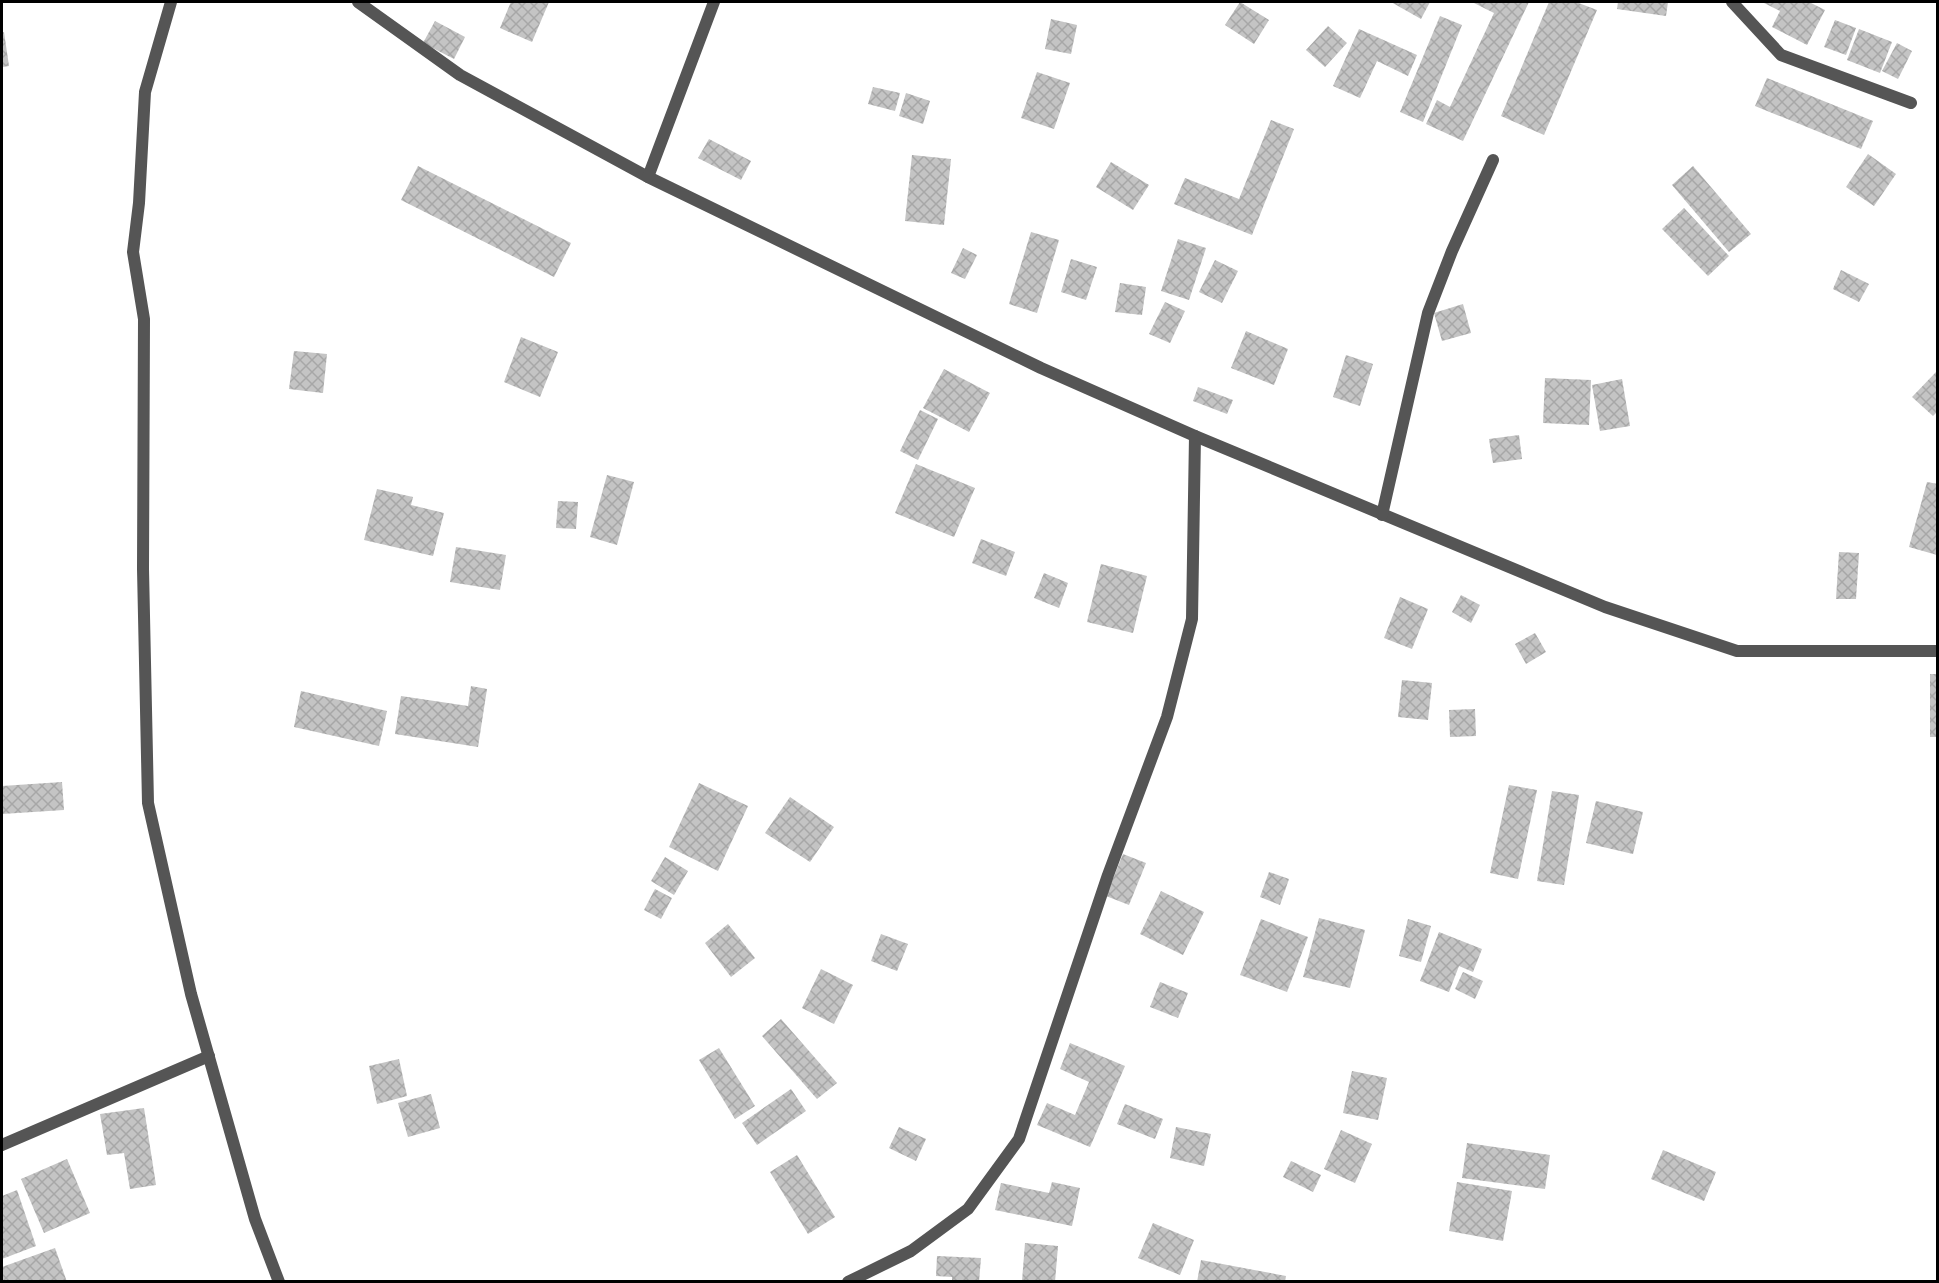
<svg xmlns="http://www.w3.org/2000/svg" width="1939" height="1283" font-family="'Roboto Condensed',sans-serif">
<defs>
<pattern id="building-cross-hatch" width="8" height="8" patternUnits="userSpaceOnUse" patternTransform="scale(1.5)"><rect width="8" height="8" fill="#c4c4c4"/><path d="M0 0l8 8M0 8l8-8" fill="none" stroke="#a7a7a7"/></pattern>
</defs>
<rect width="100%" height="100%" fill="#fff"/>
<g fill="url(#building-cross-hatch)">
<path d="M511,2H549L532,42L500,28Z"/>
<path d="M1240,2L1269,20L1254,44L1225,25Z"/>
<path d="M1391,2H1430L1421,19Z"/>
<path d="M1472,2H1529L1463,141L1426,124L1437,100L1450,107L1494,13Z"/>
<path d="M1549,2H1576L1597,10L1544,135L1501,116Z"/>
<path d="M1618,2H1668L1666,16L1617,9Z"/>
<path d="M1762,2H1809L1825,10L1807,45L1772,27L1780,11Z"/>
<path d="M1440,16L1462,25L1423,122L1400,112Z"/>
<path d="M1051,19L1077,25L1071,54L1045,49Z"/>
<path d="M1835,20L1856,28L1846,55L1824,47Z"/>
<path d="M435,21L465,37L454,59L423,43Z"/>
<path d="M1328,26L1347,43L1325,67L1306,50Z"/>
<path d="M1359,29L1417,55L1408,76L1377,61L1360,98L1333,86Z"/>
<path d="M1859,29L1892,42L1880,73L1847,60Z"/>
<path d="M4,32L9,66L2,67V33Z"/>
<path d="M1897,43L1912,51L1898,79L1882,71Z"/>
<path d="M1037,72L1070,83L1054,129L1021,118Z"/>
<path d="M1767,78L1873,121L1861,149L1755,106Z"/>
<path d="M873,87L900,93L895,111L868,104Z"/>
<path d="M906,93L930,101L923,124L899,116Z"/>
<path d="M1271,120L1294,129L1252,235L1174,204L1185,178L1239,199Z"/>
<path d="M709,139L751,161L741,180L698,158Z"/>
<path d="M1868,154L1896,174L1874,206L1846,187Z"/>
<path d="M912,155L951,159L944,225L905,221Z"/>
<path d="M1111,162L1149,185L1133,210L1096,187Z"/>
<path d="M418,166L571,243L554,277L401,200Z"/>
<path d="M1693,166L1751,234L1729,252L1672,185Z"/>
<path d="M1684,208L1729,256L1708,276L1662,229Z"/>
<path d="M1031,232L1059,240L1037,313L1009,304Z"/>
<path d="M1178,239L1206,248L1189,300L1161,291Z"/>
<path d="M963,248L977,255L965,279L951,273Z"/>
<path d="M1071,259L1097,267L1086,300L1061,292Z"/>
<path d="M1215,260L1238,271L1222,303L1199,292Z"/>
<path d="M1841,270L1869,284L1859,302L1833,289Z"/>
<path d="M1120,283L1146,287L1142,315L1115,312Z"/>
<path d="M1165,302L1185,311L1170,343L1149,334Z"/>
<path d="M1463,304L1471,333L1442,341L1434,313Z"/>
<path d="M1246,331L1288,349L1274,385L1231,368Z"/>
<path d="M521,337L558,352L540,397L504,382Z"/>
<path d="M294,351L327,354L323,393L289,389Z"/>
<path d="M1346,355L1373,364L1360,406L1333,397Z"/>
<path d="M944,369L990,393L969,432L923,408Z"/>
<path d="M1936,372L1938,411L1933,416L1912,397Z"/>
<path d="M1545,378L1591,380L1589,425L1543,423Z"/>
<path d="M1622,379L1630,426L1600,431L1592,385Z"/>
<path d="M1198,387L1233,400L1227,414L1193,401Z"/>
<path d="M920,410L938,419L918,460L900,451Z"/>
<path d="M1519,435L1522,459L1493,463L1489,439Z"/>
<path d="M916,464L975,488L954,537L895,513Z"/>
<path d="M607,475L634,482L617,545L590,537Z"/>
<path d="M1927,482L1938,484L1937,555L1909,547Z"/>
<path d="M377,489L413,497L411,505L444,513L433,556L364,540Z"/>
<path d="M558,501L578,502L576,529L556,528Z"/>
<path d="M981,539L1015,552L1006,576L972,563Z"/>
<path d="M456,547L506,555L500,590L450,582Z"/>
<path d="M1839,552L1859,553L1856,599H1836Z"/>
<path d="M1101,564L1147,576L1133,633L1087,622Z"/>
<path d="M1044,573L1068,583L1059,608L1034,598Z"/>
<path d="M1461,595L1480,605L1471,623L1452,612Z"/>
<path d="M1400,597L1428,609L1412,649L1384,638Z"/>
<path d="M1535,633L1546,652L1526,664L1515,644Z"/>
<rect x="1930" y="674" width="8" height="63"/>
<path d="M1402,680L1432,683L1428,720L1398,717Z"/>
<path d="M471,686L487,689L478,747L395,734L401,696L468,706Z"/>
<path d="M301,691L387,711L379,746L294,727Z"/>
<path d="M1475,709L1476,736L1450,737L1449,710Z"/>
<path d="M62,782L64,810L2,814V786Z"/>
<path d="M699,783L748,806L718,871L669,847Z"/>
<path d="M1509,785L1537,790L1518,879L1490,873Z"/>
<path d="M1552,791L1579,795L1564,885L1537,881Z"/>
<path d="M790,797L834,827L810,862L765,833Z"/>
<path d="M1596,801L1643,812L1633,854L1586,843Z"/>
<path d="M1123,854L1146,863L1129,905L1106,896Z"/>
<path d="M665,857L688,871L674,895L651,881Z"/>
<path d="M1269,872L1289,879L1280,905L1260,897Z"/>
<path d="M655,889L672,898L661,919L644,910Z"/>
<path d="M1161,891L1204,912L1183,955L1140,934Z"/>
<path d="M1319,918L1365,930L1350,988L1303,977Z"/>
<path d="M1261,919L1308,937L1287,992L1240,975Z"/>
<path d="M1408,919L1431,926L1421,962L1399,956Z"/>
<path d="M728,924L755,958L731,977L705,943Z"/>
<path d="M1439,932L1482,949L1473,972L1459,966L1449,992L1420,981Z"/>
<path d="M881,934L908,944L897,971L871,961Z"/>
<path d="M821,969L853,985L834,1024L802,1008Z"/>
<path d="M1463,972L1483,981L1475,999L1455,989Z"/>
<path d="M1160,982L1188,993L1178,1018L1150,1007Z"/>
<path d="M781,1019L837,1083L817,1099L762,1036Z"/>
<path d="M1070,1043L1125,1066L1090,1147L1037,1125L1047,1103L1075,1115L1089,1082L1060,1069Z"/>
<path d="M719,1048L755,1106L735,1119L699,1060Z"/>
<path d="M399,1059L407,1096L377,1104L369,1066Z"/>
<path d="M1352,1071L1387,1078L1378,1120L1343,1113Z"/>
<path d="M791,1089L806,1111L757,1145L742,1123Z"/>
<path d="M431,1094L440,1128L408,1137L398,1103Z"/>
<path d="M1125,1104L1163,1119L1155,1139L1117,1124Z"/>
<path d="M144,1108L156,1185L130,1189L124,1153L107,1155L100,1114Z"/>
<path d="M899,1127L926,1139L916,1161L889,1148Z"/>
<path d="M1176,1127L1211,1134L1204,1166L1170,1158Z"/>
<path d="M1341,1130L1372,1144L1355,1183L1324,1169Z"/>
<path d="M1467,1143L1550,1155L1545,1189L1462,1178Z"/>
<path d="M1663,1150L1716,1172L1704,1201L1651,1179Z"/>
<path d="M797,1155L835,1217L808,1234L770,1172Z"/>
<path d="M67,1159L90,1213L44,1233L21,1179Z"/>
<path d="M1291,1161L1321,1175L1313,1192L1283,1177Z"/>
<path d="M1052,1182L1080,1188L1072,1226L995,1210L1001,1183L1049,1193Z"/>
<path d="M1457,1182L1512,1191L1503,1241L1449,1231Z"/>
<path d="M17,1190L36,1246L2,1259V1196Z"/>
<path d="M1153,1223L1194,1240L1180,1275L1138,1258Z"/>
<path d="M1025,1243L1058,1246L1055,1282L1022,1281Z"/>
<path d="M55,1248L67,1282H2V1267Z"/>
<path d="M937,1256L981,1258L979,1282H952V1277L936,1276Z"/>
<path d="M1201,1260L1286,1276L1285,1282H1197Z"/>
</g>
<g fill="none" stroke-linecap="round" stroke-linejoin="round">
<g stroke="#555" stroke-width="12">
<path d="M171,2L145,92L139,203L133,252L144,319L143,569L148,803L191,994L255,1219L279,1282"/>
<path d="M358,2L460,75L648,177L1041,368L1195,436L1605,607L1737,651H1938"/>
<path d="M1732,2L1781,55L1911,103"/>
<path d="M648,177L714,2"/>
<path d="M1382,515L1428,313L1452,251L1493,160"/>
<path d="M2,1145L209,1056"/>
<path d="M848,1282L911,1251L968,1209L1019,1139L1108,875L1167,717L1192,619L1195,436"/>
</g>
</g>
<rect width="1939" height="1283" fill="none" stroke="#000000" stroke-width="6"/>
</svg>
